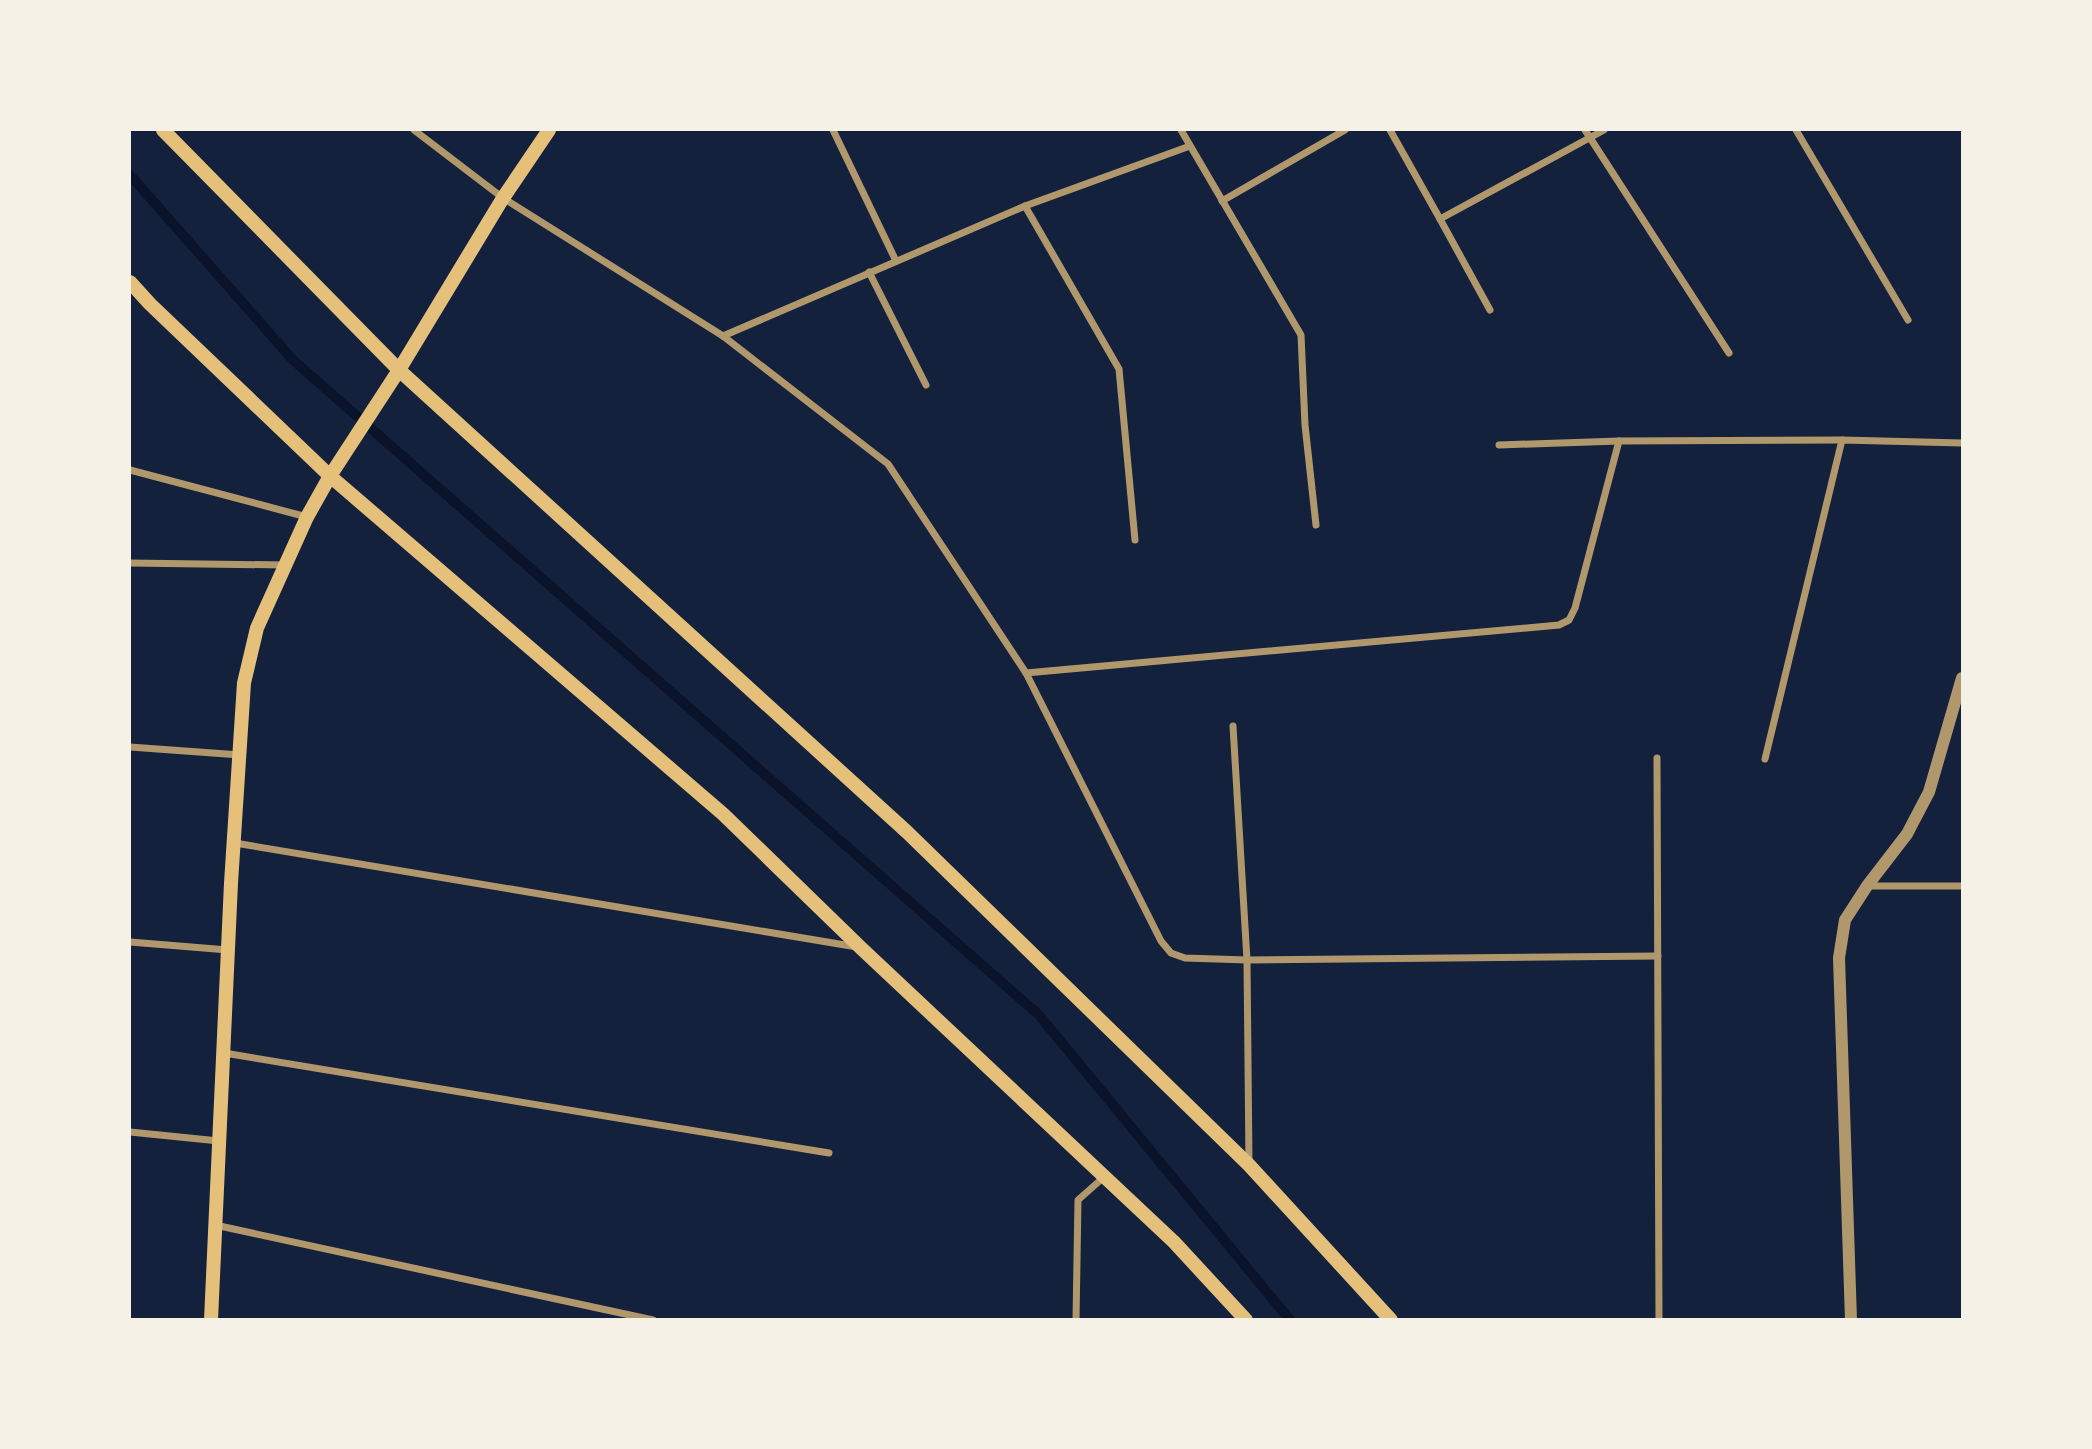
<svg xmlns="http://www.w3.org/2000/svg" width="2092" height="1449" font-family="Raleway,sans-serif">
<rect width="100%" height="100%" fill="#14213d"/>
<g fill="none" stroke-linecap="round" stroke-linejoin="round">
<path stroke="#0b132b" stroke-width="10" d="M130,175L293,360L1039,1015L1290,1320"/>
<g stroke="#b1986c" stroke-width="7">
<path d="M414,130L503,198L723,336L888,464L1026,673L1161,941L1171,953L1185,958L1247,960L1658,956"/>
<path d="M833,130L896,261"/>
<path d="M1181,130L1301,335L1305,425L1316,525"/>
<path d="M1390,130L1440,219"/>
<path d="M1585,130L1729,353"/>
<path d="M1796,130L1908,320"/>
<path d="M1222,201L1345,130"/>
<path d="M1025,206L1119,369L1135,540"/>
<path d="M869,272L926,385"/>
<path d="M1490,310L1440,219L1604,130"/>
<path d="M723,336L1025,206L1190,146"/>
<path d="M1499,445L1619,441L1842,440"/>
<path d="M130,470L307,517"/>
<path d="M130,563L285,565"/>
<path d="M1026,673L1559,625L1569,620L1575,608L1619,441"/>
<path d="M1233,726L1247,960L1249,1163"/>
<path d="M130,747L240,755"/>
<path d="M1657,758L1659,1320"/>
<path d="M1765,759L1842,440L1962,443"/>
<path d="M235,843L857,947"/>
<path d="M1867,886H1962"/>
<path d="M130,942L228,950"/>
<path d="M224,1053L829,1153"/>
<path d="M130,1132L219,1141"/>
<path d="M215,1225L653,1320"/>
<path d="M1076,1320L1078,1200L1104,1177"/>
</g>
<path stroke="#b1986c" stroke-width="12" d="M1851,1320L1839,958L1845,920L1867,886L1907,834L1929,792L1962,678"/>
<g stroke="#e5c07b" stroke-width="14">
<path d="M163,130L399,370L907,832L1249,1165L1391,1320"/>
<path d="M130,282L150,304L330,476L723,814L861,948L1174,1242L1246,1320"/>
<path d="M211,1320L231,883L244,683L257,628L307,517L330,476L399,370L503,198L549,130"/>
</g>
</g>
<rect width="2092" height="1449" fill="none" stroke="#f6f1e7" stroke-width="262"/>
</svg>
